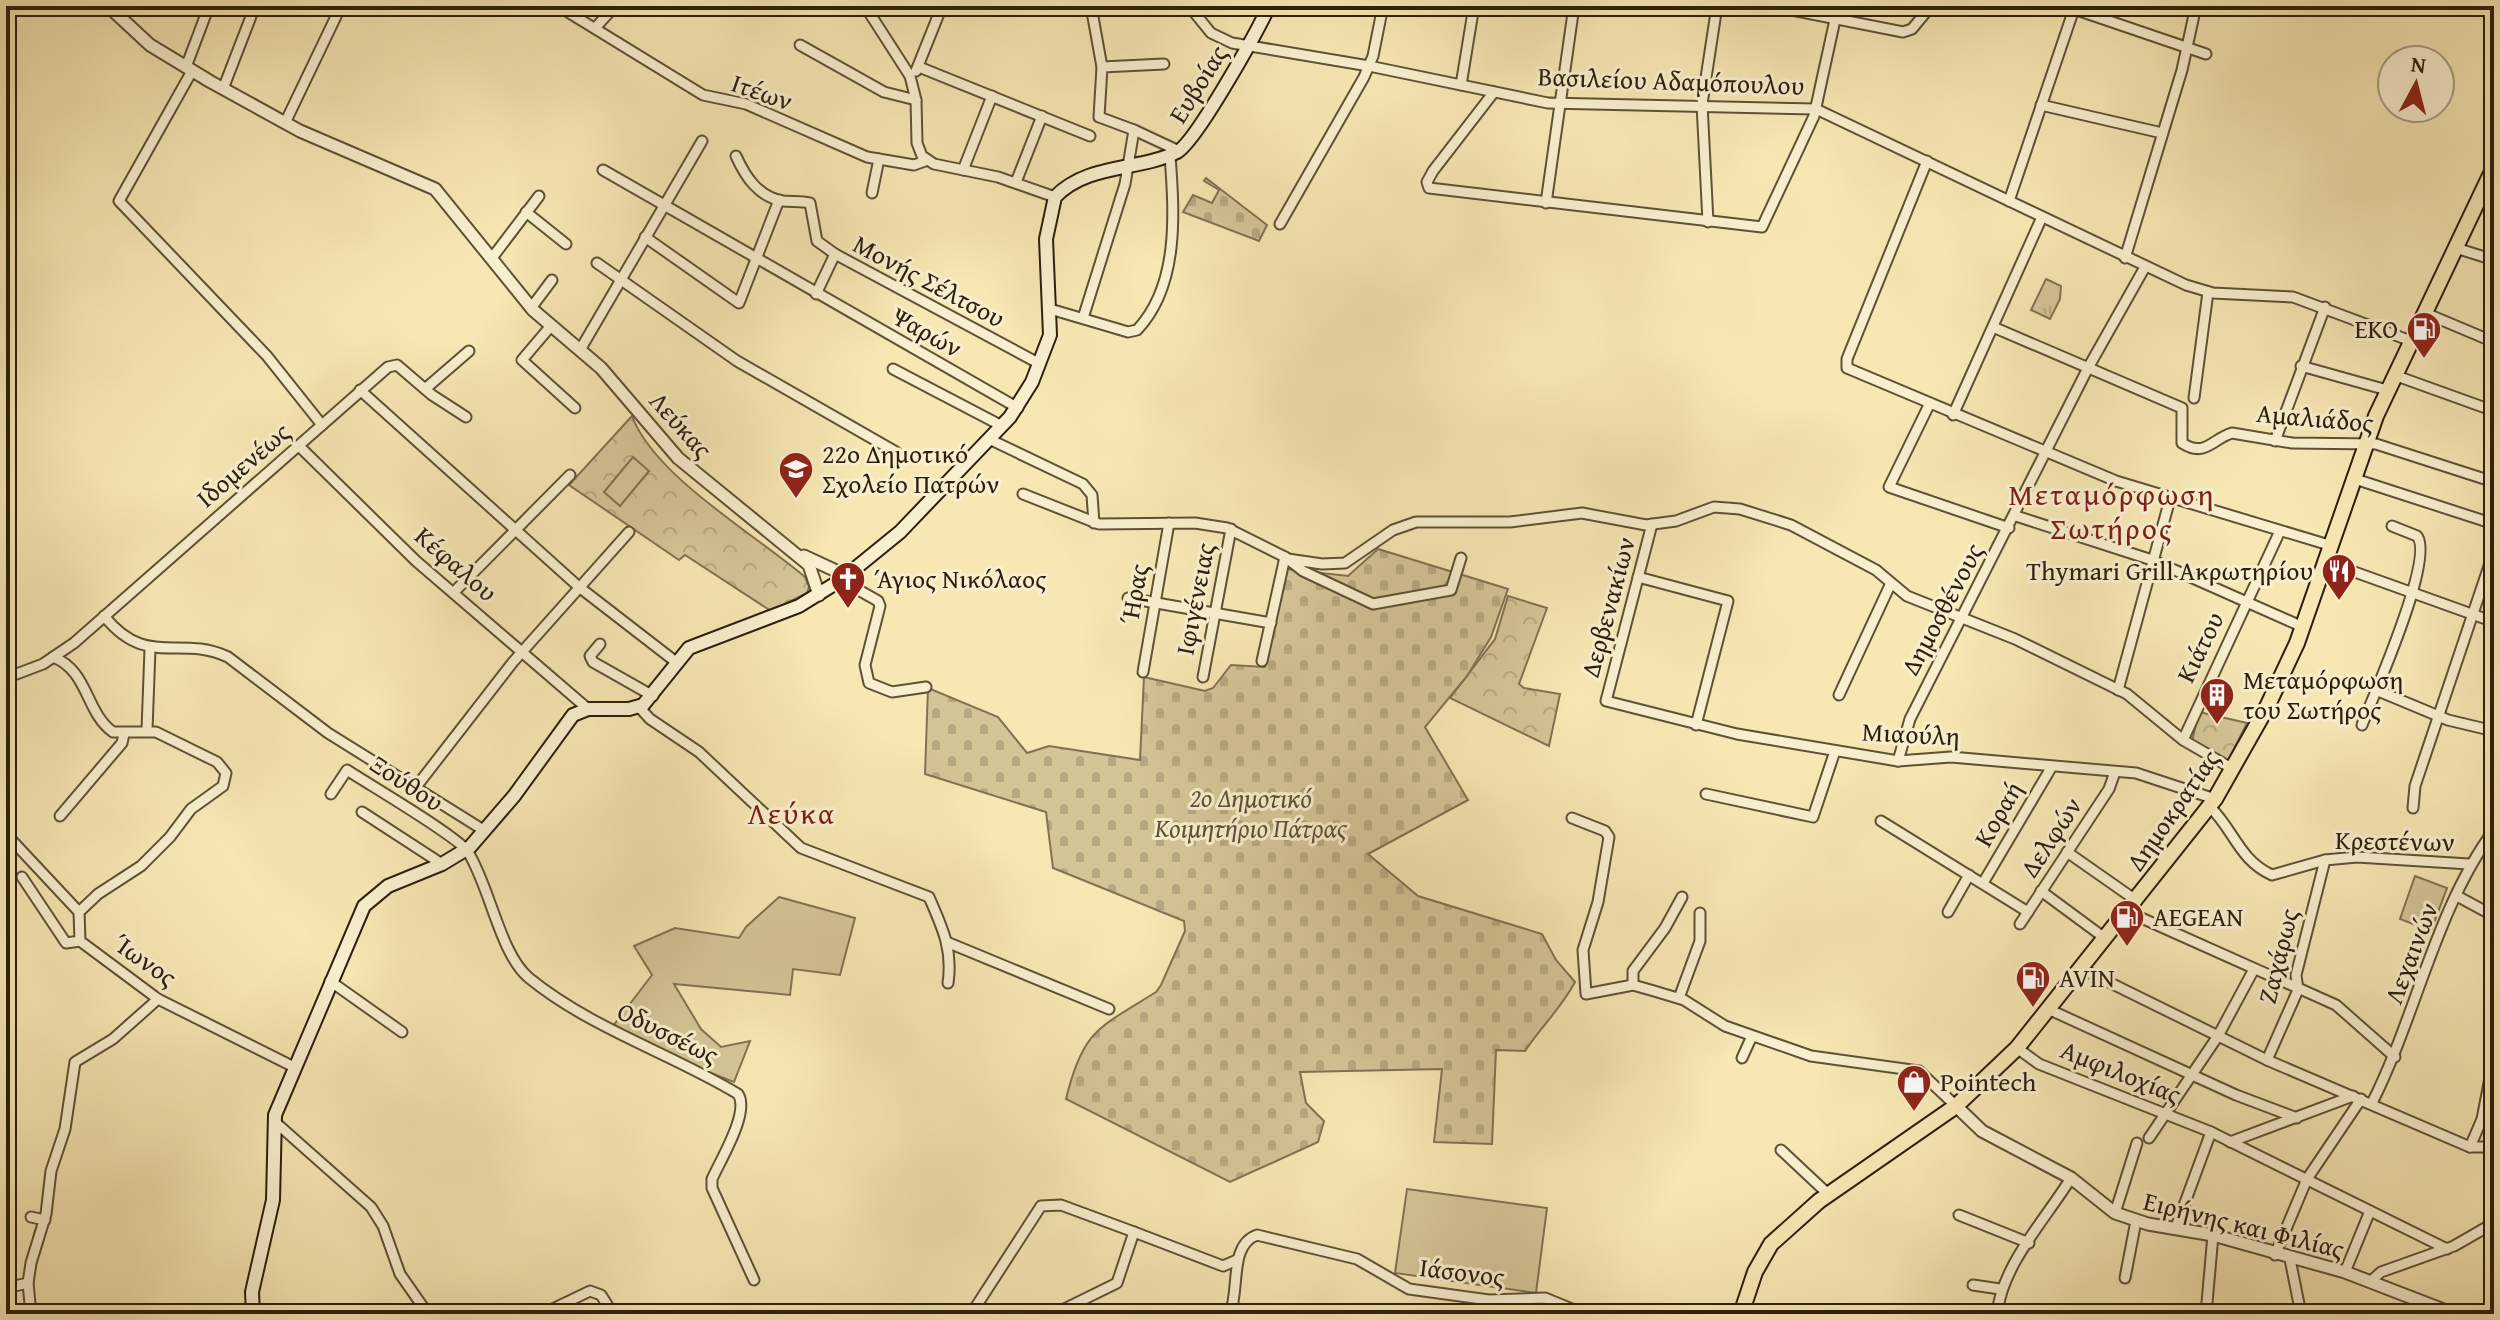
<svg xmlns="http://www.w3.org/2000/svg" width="2500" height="1320" font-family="'Gentium Book Plus',serif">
<defs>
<pattern id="grass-tufts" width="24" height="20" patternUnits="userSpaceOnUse" patternTransform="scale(2)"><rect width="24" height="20" fill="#d4c597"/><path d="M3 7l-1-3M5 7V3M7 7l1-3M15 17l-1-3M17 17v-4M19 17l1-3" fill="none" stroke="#b6a981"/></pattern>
<pattern id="forest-crowns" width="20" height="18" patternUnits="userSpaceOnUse" patternTransform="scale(2)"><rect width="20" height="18" fill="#d4c597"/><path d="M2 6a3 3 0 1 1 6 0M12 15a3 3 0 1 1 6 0" fill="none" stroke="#b6a981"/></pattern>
<pattern id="cemetery-stones" width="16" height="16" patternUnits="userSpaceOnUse" patternTransform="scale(2)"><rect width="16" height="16" fill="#d4c597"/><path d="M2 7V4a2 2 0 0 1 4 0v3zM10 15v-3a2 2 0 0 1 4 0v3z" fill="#b6a981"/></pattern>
</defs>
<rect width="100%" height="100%" fill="#f6e7b3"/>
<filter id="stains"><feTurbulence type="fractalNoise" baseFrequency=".0025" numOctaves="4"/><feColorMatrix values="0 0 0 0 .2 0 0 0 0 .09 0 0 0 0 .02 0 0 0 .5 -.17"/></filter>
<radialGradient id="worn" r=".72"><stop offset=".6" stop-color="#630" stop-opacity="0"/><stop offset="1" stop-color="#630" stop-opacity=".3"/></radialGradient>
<path fill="url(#grass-tufts)" stroke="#807252" stroke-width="2" d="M2046,279L2061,286L2060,299L2050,319L2031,310Z"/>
<g fill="url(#forest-crowns)" stroke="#807252" stroke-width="2">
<path d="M632,416C654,476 756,535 805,577L809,587L807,593L771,611L685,555L679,560L569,485Z"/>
<path d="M1508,596L1547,608L1519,684L1524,688L1560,694L1549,746L1450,698L1495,639Z"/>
<path d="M2199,712L2247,723L2228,761L2192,741Z"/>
</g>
<g fill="url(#cemetery-stones)" stroke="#807252" stroke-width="2">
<path d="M1206,178L1267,225L1259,241L1183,212L1193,195L1212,203L1219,190L1204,181Z"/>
<path d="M1378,549L1508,589L1491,637L1467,676L1425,727L1468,800L1368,854L1418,896L1542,934L1556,960L1575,982C1562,1007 1541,1027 1525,1051L1496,1050L1492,1144L1434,1142L1442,1069L1300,1072L1306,1103L1324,1121L1318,1142L1230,1182L1066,1099C1083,1029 1099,1028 1156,992L1161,985L1185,931L1184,921L1053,868L1046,812L925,774L928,688L998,717L1027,753L1049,746L1140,760L1144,677L1205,691L1213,688L1231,665L1265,667L1286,569L1348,576Z"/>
</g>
<g fill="#d4c597" stroke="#807252" stroke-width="2">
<path d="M633,457L649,471L620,506L604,492Z"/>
<path d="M2415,876L2447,888L2431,931L2400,919Z"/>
<path d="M779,897L855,918L840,975L793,969L790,995L674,984L701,1029L721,1047L750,1041L734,1082L669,1057L613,1026L652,975L634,946L675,928L739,938L746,927Z"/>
<path d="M1407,1189L1547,1208L1536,1293L1395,1273Z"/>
</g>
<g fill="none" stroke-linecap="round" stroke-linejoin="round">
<g stroke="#5e5136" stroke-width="13">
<g id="minor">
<path d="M558,6L703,95L746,104L867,157L914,165L928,160"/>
<path d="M865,6L910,76L916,100L917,143L922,156L934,164L998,177L1055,197"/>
<path d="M1189,6L1211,33L1232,43L1369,66L1548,103L1816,109L2186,285L2213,293L2293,297L2411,341"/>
<path d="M1771,6L1903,32L1912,29L1931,6"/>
<path d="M500,7L501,6"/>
<path d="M2074,9L2206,54"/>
<path d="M596,27L615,6"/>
<path d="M800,45L884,92L916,100"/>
<path d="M186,67L209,6"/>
<path d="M919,67L1090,136"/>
<path d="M1102,67L1164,64"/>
<path d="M192,71L119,201L267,356L322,425"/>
<path d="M916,71L942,6"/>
<path d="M1461,85L1474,6"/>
<path d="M223,89L255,6"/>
<path d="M1494,92L1433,171L1427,182L1429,188L1762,227L1814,116L1838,6"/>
<path d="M2041,105L2162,133"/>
<path d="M285,123L341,6"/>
<path d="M1134,130L1179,151"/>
<path d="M736,156C745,176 758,197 783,201C792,202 801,201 810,203L817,241L835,254"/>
<path d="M1927,161L1847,359V368L2116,481L2329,545"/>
<path d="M603,170L1018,408"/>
<path d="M963,170L992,96"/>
<path d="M1016,182L1042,116"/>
<path d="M872,193L879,159"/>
<path d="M2009,201L2075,6"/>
<path d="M1546,203L1574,6"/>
<path d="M526,212L566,244"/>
<path d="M1708,222L1702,104L1717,6"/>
<path d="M1280,224L1364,77L1373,56L1383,6"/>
<path d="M645,237L739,303L779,200"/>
<path d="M2456,248L2494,260"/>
<path d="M492,258L539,196"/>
<path d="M2125,258L2182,70L2196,6"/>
<path d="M597,263L737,361L896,452"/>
<path d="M816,294L835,254L1040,364"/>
<path d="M531,308L552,280"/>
<path d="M1050,309L1128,332L1137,330C1180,285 1174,211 1170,155"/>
<path d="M2425,313L2494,342"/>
<path d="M1083,318L1125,184L1134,130L1099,117L1102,67L1091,6"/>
<path d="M550,327L522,360L575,408"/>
<path d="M1993,327L2182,408V443C2205,458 2212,439 2232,433L2292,443L2376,444L2494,482"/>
<path d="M580,350L702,141"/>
<path d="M2301,366L2387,390"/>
<path d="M893,369L1002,426"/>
<path d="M2394,375L2494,411"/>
<path d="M425,389L469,351"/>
<path d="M360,390L579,587L676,662"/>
<path d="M2194,398L2208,292"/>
<path d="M1929,405L1889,487L2009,528"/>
<path d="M1953,415L2042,217"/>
<path d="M989,439L1083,484L1092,495L1094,523"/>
<path d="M2275,441L2325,307"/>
<path d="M299,446L416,561L588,709"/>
<path d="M2352,478L2494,524"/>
<path d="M1023,494L1099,524L1195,523L1227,528L1285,557L1303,571L1373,604L1451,590L1461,558"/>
<path d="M2016,516L2152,560L2303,627"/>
<path d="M1652,524L1606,701L1737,734L1898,761L1951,757L2136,773L2215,799"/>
<path d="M1288,559L1322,564L1345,563L1393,530L1416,522H1510L1582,513L1646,525L1676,521L1714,507L1740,509L1791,525L1876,570L1907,596L2015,639L2127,694L2183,740L2233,769"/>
<path d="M2324,561L2494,622"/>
<path d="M1638,577L1728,601L1696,725"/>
<path d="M841,580L878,601L880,606L865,665L869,683L892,692L926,687"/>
<path d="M454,592L570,475"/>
<path d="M1128,598L1271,623"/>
<path d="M104,616C147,669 179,634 228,657L328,733L485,831"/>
<path d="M600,644L590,656L593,662L653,696"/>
<path d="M53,657C89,671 85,712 113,732H156L217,762L226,773L223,786L191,809L170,837L141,866L98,894L79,912L80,941L158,999L294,1067"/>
<path d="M1262,661L1285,557"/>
<path d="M1143,672L1169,523"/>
<path d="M1203,677L1231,529"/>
<path d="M6,678L43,664L74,643L388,367L397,365L432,395L466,417"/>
<path d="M2118,690L2170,499"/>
<path d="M2376,690L2448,720L2494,731"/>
<path d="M1839,695L1891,583"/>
<path d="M639,707L650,719L699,752L801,848L929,897C942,927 953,949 948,983"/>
<path d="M2362,725C2374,695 2435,558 2417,536L2392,526"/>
<path d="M147,730L150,649"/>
<path d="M2183,740L2280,531"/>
<path d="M1898,761L1910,719L2088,368L2145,267"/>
<path d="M416,787L513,662L629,532"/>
<path d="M331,794L347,770C368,784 459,837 468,852C490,887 500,954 529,978C592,1029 670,1053 738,1094C750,1112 721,1159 712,1179V1188L754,1280"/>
<path d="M1706,794L1813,817L1835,751"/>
<path d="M2210,807C2234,830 2239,860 2272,875L2325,860L2357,857L2469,864"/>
<path d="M2413,808L2415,786L2494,551"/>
<path d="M362,812L442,864"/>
<path d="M60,816L122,743L124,734"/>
<path d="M1572,818L1605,831L1609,837L1598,902L1583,950L1586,994L1633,985L1654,991L1684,1000L1725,1026L1811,1056L1919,1071L1956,1106"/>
<path d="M1881,821L2028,912"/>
<path d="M6,834L79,912"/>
<path d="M2067,852L2137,901"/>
<path d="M22,877L66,943L80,941"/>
<path d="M1983,883L2051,768"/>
<path d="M2041,891L2106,939"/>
<path d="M2457,896L2494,916"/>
<path d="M1948,912L1969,875"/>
<path d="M2128,912L2336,1005L2395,1057"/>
<path d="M2020,924L2109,789L2115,772"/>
<path d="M949,943L1109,1009"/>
<path d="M2082,969L2267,1060L2470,1147H2494"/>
<path d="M330,981L402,1032"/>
<path d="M1633,985V971L1665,928L1682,897"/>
<path d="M1679,998L1700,941V913"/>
<path d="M2048,1009L2236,1095L2297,1118"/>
<path d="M2017,1048L2039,1064L2211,1132L2447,1249"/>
<path d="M1742,1058L1752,1036"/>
<path d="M2267,1060L2298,990L2296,975L2325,860"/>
<path d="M2372,1103C2416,1016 2436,908 2494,830"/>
<path d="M274,1121L371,1207L383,1226L400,1274L428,1314"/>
<path d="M2149,1138L2218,1036L2253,971"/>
<path d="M2230,1142L2353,1096"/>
<path d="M2470,1147L2482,1119L2494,1057"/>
<path d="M1781,1150L1828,1194"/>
<path d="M2115,1213L2137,1143"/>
<path d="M1959,1215L2029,1243"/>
<path d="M31,1217L45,1220"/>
<path d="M2176,1227L2211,1132"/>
<path d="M2275,1255L2307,1179L2361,1099"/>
<path d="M2290,1259L2301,1314"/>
<path d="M2345,1272L2370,1211"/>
<path d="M2125,1278L2136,1221"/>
<path d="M2371,1281L2381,1272L2454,1246L2494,1223"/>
<path d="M1973,1285L2000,1289"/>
<path d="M6,1288L28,1283"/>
<path d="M975,1308L1041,1206L1061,1205L1134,1232"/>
<path d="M31,1314L28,1283L31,1263L46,1214L51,1171L65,1129L75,1062L113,1039L158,999"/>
<path d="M542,1314L590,1291L601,1295L613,1314"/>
<path d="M973,1314L975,1308L1025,1314"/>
<path d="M1054,1314L1117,1283L1134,1232L1223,1266L1237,1260"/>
<path d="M1230,1314C1240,1287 1229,1245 1257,1235L1357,1259L1409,1289L1489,1300L1545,1298L1584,1314"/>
<path d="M1997,1314C2002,1265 2045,1220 2071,1178"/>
<path d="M2064,1314L2075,1310L2088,1314"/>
<path d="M2206,1314L2213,1235"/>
</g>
</g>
<g stroke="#5e5136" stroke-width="15">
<g id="tertiary">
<path d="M108,6L150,45L211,82L300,131L435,189L533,310L601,368L678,458L809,565L819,595"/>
<path d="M804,556L847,576"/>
<path d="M1956,1106L1982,1131L2071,1178L2115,1213L2148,1224L2213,1235L2345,1272L2454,1314"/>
</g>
</g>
<g stroke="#2c1f0d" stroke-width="16">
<path id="secondary" d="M253,1314L252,1292L273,1200L275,1115L364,906L388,886L442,864L470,847L514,796L573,715L588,709H629L643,705L689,648L799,606L841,580L900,532L1010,417L1032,382L1050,335L1046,239L1055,197C1088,163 1139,171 1177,152C1196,142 1258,30 1269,6"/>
</g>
<g stroke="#2c1f0d" stroke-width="18">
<path id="primary" d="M1741,1314L1755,1272L1771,1244L1819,1201L1956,1106L2017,1048L2215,799L2267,707L2297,643L2376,416L2494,167"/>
</g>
<use href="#minor" stroke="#f9efce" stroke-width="9"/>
<use href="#tertiary" stroke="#f9efce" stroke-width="11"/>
<use href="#secondary" stroke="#f9efce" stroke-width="12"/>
<use href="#primary" stroke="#f6e7b3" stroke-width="14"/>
</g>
<defs>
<g id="fuel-pin" transform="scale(1.8)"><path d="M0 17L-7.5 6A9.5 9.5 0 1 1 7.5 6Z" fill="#8f2418" stroke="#f9efce"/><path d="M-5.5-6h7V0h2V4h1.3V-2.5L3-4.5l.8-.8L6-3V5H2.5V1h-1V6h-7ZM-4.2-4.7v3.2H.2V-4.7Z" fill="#fff"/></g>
<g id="school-pin" transform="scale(1.8)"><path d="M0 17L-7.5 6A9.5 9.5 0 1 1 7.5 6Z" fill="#8f2418" stroke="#f9efce"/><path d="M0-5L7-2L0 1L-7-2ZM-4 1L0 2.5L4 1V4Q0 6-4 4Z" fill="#fff"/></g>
<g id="restaurant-pin" transform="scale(1.8)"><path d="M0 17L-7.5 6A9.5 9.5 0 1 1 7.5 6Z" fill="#8f2418" stroke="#f9efce"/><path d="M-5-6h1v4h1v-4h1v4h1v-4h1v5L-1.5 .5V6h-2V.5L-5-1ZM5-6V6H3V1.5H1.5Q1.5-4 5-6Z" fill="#fff"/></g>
<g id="church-pin" transform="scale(1.8)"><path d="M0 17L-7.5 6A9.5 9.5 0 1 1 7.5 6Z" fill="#8f2418" stroke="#f9efce"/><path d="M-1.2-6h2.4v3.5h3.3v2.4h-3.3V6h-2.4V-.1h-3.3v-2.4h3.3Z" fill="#fff"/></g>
<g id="building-pin" transform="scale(1.8)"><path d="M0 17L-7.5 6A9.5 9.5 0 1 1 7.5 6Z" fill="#8f2418" stroke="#f9efce"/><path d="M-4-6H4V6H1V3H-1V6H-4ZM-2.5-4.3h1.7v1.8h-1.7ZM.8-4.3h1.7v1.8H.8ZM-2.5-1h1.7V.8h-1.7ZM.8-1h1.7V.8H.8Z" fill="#fff"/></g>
<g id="shop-pin" transform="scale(1.8)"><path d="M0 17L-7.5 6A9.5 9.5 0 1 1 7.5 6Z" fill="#8f2418" stroke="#f9efce"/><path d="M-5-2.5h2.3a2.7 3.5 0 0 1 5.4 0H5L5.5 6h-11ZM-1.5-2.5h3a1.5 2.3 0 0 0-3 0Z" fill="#fff"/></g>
</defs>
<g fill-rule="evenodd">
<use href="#fuel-pin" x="2424" y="329"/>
<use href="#school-pin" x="796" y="469"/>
<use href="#restaurant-pin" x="2339" y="571"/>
<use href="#church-pin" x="848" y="579"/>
<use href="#building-pin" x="2217" y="695"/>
<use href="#fuel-pin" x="2127" y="917"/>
<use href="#fuel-pin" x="2033" y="978"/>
<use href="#shop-pin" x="1914" y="1082"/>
</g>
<g text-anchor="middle" stroke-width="6" stroke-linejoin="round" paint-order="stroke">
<g font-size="26" fill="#2c1f0d" stroke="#f9efce">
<text transform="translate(1671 81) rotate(2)" y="9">Βασιλείου Αδαμόπουλου</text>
<text transform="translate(1198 84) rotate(-58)" y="9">Ευβοίας</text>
<text transform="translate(762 92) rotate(19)" y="9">Ιτέων</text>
<text transform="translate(929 281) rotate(28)" y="9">Μονής Σέλτσου</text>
<text transform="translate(927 332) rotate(29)" y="9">Ψαρών</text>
<text transform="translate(2315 418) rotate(5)" y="9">Αμαλιάδος</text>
<text transform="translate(681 425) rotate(48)" y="9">Λεύκας</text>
<text transform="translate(243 465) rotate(-41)" y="9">Ιδομενέως</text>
<text transform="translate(456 564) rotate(41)" y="9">Κέφαλου</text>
<text transform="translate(1134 594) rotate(-80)" y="9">Ήρας</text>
<text transform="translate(1195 599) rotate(-79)" y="9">Ιφιγένειας</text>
<text transform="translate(1608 607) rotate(-75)" y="9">Δερβενακίων</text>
<text transform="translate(1942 609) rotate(-62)" y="9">Δημοσθένους</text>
<text transform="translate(2200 647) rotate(-64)" y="9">Κιάτου</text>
<text transform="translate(1911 734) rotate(3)" y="9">Μιαούλη</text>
<text transform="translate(407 783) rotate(33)" y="9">Ξούθου</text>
<text transform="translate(2173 810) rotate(-55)" y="9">Δημοκρατίας</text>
<text transform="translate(1998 814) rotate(-60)" y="9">Κοραή</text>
<text transform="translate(2051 837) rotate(-57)" y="9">Δελφών</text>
<text transform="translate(2395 841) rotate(1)" y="9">Κρεστένων</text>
<text transform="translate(2411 953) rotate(-69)" y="9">Λεχαινών</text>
<text transform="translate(2278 956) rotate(-76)" y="9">Ζαχάρως</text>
<text transform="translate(145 960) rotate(35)" y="9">Ίωνος</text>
<text transform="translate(668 1033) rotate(26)" y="9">Οδυσσέως</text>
<text transform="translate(2121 1072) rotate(22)" y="9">Αμφιλοχίας</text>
<text transform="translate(2244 1225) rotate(14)" y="9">Ειρήνης και Φιλίας</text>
<text transform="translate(1462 1272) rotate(7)" y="9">Ιάσονος</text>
</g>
<g font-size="26" fill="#2c1f0d" stroke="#f9efce" text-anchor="start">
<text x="2398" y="338" text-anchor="end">EKO</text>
<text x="822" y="463">22ο Δημοτικό<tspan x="822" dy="30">Σχολείο Πατρών</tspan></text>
<text x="2313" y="580" text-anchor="end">Thymari Grill Ακρωτηρίου</text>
<text x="874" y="588">Άγιος Νικόλαος</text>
<text x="2243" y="689">Μεταμόρφωση<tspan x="2243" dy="30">του Σωτήρος</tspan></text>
<text x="2153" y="926">AEGEAN</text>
<text x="2059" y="987">AVIN</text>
<text x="1940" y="1091">Pointech</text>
</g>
<g font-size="26" font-style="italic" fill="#5e5136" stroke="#f9efce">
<text x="1251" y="807">2o Δημοτικό<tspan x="1251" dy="30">Κοιμητήριο Πάτρας</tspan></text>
</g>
<g font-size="30" letter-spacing="2" fill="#7a1f14" stroke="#f9efce">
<text x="2112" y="505">Μεταμόρφωση<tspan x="2112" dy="34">Σωτήρος</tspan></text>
<text x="792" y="824">Λεύκα</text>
</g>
</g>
<rect width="2500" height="1320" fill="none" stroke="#f6e7b3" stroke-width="32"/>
<rect x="8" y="8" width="2484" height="1304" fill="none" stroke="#2c1f0d" stroke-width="4"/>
<rect x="16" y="16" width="2468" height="1288" fill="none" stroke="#2c1f0d" stroke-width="2"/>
<g transform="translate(2416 84) rotate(7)"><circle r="38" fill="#f9efce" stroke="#a79c81" stroke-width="2"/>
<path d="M0-6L14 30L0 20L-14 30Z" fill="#8f2418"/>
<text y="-12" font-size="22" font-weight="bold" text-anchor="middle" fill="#2c1f0d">N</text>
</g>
<rect width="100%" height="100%" filter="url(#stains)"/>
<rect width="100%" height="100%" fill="url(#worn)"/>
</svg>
